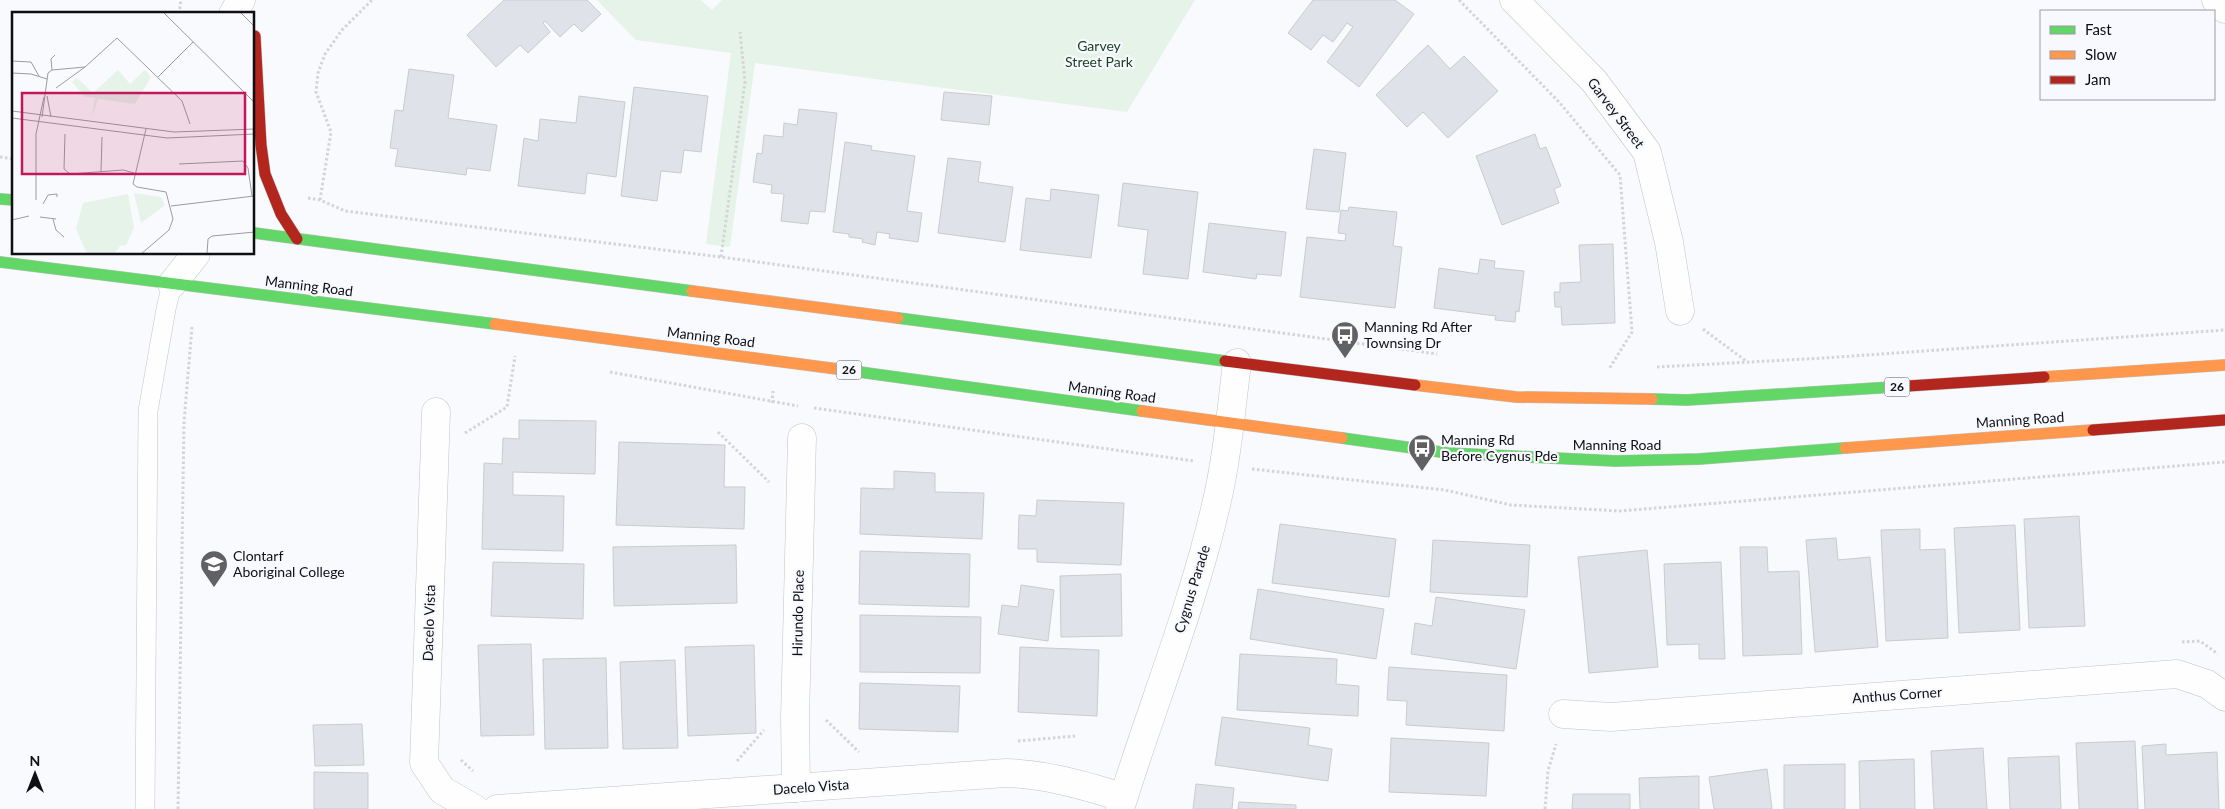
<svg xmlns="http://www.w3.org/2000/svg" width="2225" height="809" font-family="Lato,sans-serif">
<rect width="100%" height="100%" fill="#f9fafd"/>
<path fill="#e6f3e9" d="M597,0H701L712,10L722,0H1195L1127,112L755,63L730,247L706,244L731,53L636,40Z"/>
<g fill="#e0e2e9" stroke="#cacbcd">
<path d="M504,0H587L601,14L582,32L574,24L560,37L545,21L543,23L550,32L528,53L520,45L496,67L467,35Z"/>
<path d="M1313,0H1395L1414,14L1359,87L1327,62L1353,27L1347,23L1333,42L1323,35L1311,50L1288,33Z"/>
<path d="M1428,45L1450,69L1464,56L1498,91L1448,138L1423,112L1407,127L1376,95Z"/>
<path d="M409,69L454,75L448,118L497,125L490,171L467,168L466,175L395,166L398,149L390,148L395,110L403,111Z"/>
<path d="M634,87L708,96L701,152L684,150L681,173L661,171L657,201L621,196Z"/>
<path d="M944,92L992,96L989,125L941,120Z"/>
<path d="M579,96L625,102L616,177L587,173L585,194L518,186L524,138L538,141L540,119L576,123Z"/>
<path d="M799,109L837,113L825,212L810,211L808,224L781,221L784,194L771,193L772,185L753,182L757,153L762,154L764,135L783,137L784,123L797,125Z"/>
<path d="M1535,134L1540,149L1546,147L1561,186L1554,189L1559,203L1502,225L1476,156Z"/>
<path d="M845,142L872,146L871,150L915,156L907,211L922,213L918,242L889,238L890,234L877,232L875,245L862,242L863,239L849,237V234L833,232Z"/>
<path d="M1314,149L1346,153L1339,212L1306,209Z"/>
<path d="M948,158L981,162L978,182L1013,187L1005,242L938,233Z"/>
<path d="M1123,183L1198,192L1188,279L1143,274L1148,230L1118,226Z"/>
<path d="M1051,189L1099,195L1091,258L1020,250L1026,198L1050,201Z"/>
<path d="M1349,207L1397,212L1393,246L1402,247L1395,308L1300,297L1307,237L1345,241L1346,234L1338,233L1341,210L1348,211Z"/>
<path d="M1209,223L1286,232L1281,276L1257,274L1256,279L1203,272Z"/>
<path d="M1613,244L1615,323L1562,325L1561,307H1555L1554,292H1560V283L1581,282L1579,245Z"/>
<path d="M1480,259L1495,261L1494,268L1524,271L1519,312L1516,311L1515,322L1495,320L1496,316L1434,308L1439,268L1478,274Z"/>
<path d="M519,420L596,421L595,474L513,472V495L564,496L563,551L482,549L484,463L502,464L503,438L519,439Z"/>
<path d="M619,442L725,445L724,487H745L744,529L616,525Z"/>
<path d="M894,471L935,473V492L984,493L982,539L860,534L861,488L894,489Z"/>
<path d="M1037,500L1124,503L1121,565L1037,562V549H1018L1019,515L1036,516Z"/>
<path d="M2079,516L2085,626L2029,628L2024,519Z"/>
<path d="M1280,524L1396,539L1389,597L1272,583Z"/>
<path d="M2015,525L2020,630L1959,633L1954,528Z"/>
<path d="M1920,529V550L1945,549L1948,638L1886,641L1881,530Z"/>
<path d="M1836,538L1838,560L1870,557L1878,647L1815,652L1806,540Z"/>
<path d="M1433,540L1530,545L1527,597L1430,592Z"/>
<path d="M736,545L737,603L614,606L613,547Z"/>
<path d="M1740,547H1767L1768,572L1799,571L1802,654L1743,656Z"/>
<path d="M1647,550L1658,667L1589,673L1578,557Z"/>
<path d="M860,551L970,554L969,607L859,604Z"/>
<path d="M493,562L584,564L583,619L491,616Z"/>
<path d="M1721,562L1725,659H1699V644L1667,645L1664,564Z"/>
<path d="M1121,574L1122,636L1061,637L1060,576Z"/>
<path d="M1021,585L1054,590L1048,641L998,634L1002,605L1018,607Z"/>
<path d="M1258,589L1384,609L1376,659L1250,639Z"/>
<path d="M1436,597L1525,610L1516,669L1411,654L1415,623L1432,626Z"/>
<path d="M860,615L981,617L980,673L860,672Z"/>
<path d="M531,644L534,735L481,736L478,645Z"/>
<path d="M754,645L756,733L688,736L685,647Z"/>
<path d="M1020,647L1099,650L1097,716L1018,712Z"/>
<path d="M1240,654L1337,659L1336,684L1359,686L1358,716L1237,710Z"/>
<path d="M606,658L608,748L545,749L543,659Z"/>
<path d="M675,660L678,748L623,749L620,662Z"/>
<path d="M1389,667L1507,675L1504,731L1406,725L1407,701L1387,700Z"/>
<path d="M860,683L960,686L958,732L859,729Z"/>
<path d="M1222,717L1310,728L1308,745L1332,749L1328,781L1215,765Z"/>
<path d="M362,724L364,765L315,766L313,725Z"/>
<path d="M1391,738L1489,743L1486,796L1389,792Z"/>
<path d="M2135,741L2138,809H2079L2076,743Z"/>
<path d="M2166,744V755L2217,752L2219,809H2145L2142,746Z"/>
<path d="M1983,748L1987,809H1934L1931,751Z"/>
<path d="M2059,756L2061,809H2010L2008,758Z"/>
<path d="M1914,759L1915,809H1860L1859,761Z"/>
<path d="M1845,764V809H1784V765Z"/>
<path d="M1767,769L1772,809H1714L1709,777Z"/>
<path d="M314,772L368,773V809H314Z"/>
<path d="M1699,776V809H1640L1639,778Z"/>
<path d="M1196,784L1234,788L1232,809H1193Z"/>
<path d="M1573,794H1630V809H1572Z"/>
<path d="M1239,802L1296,805V809H1238Z"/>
</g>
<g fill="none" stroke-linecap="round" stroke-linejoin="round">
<g stroke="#c2c3c5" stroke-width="20">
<path id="lane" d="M145,809L148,411L166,309L172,284"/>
</g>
<g stroke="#c2c3c5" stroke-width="29">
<g id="street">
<path d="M1514,0L1594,81L1647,152L1669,242L1680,311"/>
<path d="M2216,0L2225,9"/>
<path d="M233,14L241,0"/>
<path d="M172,284L196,254"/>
<path d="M436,412L424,763L442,790L475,809"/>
<path d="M1563,714L1611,717L2177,674L2207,684L2225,697"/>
<path d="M796,788L795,718L802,438"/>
<path d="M497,809L1006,773C1047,774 1084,786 1123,797"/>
<path d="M1120,809C1151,708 1192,609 1216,505C1227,459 1231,411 1237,363"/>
</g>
</g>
<g stroke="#c2c3c5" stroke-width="12">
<g id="fast">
<path d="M0,199L14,200"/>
<path d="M254,233L692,291"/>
<path d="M0,262L495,324"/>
<path d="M898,318L1225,361"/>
<path d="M845,370L1142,411"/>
<path d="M1652,399L1687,400L1893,387"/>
<path d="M1342,438L1448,453L1616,461L1699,459L1845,448"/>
</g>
</g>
<g stroke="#c2c3c5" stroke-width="12">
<g id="slow">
<path d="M692,291L898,318"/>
<path d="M495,324L845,370"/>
<path d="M2044,377L2225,365"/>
<path d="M1415,385L1516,397L1652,399"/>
<path d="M1142,411L1342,438"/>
<path d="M1845,448L2093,430"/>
</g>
</g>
<g stroke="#c2c3c5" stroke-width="12">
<g id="jam">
<path d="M255,36L261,145L265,174L281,214L297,239"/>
<path d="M1225,361L1415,385"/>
<path d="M1893,387L2044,377"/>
<path d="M2093,430L2225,420"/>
</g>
</g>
<g stroke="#d4d4d4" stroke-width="3" stroke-dasharray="2.5 2.5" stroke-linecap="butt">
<path d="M1459,0L1559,102L1620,175L1632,332L1609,369"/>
<path d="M179,14L181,0"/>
<path d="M0,157L14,159"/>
<path d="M308,198L320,200L345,211L721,257L1437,354"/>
<path d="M320,200L331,132L316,92L318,73L325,54L342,30L372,0"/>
<path d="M721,257L745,82L740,32"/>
<path d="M1703,329L1746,361"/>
<path d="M1657,367L1824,358L2225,330"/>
<path d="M610,372L798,406"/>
<path d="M772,403L773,391"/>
<path d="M814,408L1194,461"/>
<path d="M718,432L769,482"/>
<path d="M465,433L507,407L515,356"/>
<path d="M1252,469L1445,490L1511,505L1620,511L2225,462"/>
<path d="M2182,642L2200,641L2218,654"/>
<path d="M826,720L859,752"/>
<path d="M1018,741L1075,736"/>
<path d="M461,760L473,771"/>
<path d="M737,761L764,730"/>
<path d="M178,809L184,422L192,327"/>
<path d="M1545,809L1548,771L1556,744"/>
</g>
<use href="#lane" stroke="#fefeff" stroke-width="19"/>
<use href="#street" stroke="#fefeff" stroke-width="28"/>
<use href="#fast" stroke="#63d668" stroke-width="11"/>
<use href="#slow" stroke="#ff974d" stroke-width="11"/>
<use href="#jam" stroke="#b3261e" stroke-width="11"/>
</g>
<defs>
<g id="bus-pin" transform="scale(1.4375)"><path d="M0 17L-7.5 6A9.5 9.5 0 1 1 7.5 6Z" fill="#616164" stroke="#f7f9ff"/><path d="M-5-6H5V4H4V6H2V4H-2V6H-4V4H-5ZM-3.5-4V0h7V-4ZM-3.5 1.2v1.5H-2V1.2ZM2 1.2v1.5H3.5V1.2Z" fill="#fff"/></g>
<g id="school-pin" transform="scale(1.4375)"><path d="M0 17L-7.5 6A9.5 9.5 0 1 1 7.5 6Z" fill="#616164" stroke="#f7f9ff"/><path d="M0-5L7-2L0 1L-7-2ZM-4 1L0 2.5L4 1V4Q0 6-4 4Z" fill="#fff"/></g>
</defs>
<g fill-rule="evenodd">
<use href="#bus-pin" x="1345" y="335"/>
<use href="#bus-pin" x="1422" y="448"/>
<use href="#school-pin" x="214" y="564"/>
</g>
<g text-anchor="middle" stroke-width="4.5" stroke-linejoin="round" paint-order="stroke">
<g fill="#f7f9ff" stroke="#555558" stroke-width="1">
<rect x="836.5" y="360.5" width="25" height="19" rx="4"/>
<rect x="1884.5" y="377.5" width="25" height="19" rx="4"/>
</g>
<g font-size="12" font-weight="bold" fill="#0f0f11">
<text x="849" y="374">26</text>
<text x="1897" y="391">26</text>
</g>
<g font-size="14" fill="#173e1e" stroke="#f7f9ff">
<text x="1099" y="51">Garvey<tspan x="1099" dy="16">Street Park</tspan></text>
</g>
<g font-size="14" fill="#0f0f11" stroke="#f7f9ff">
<text transform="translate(1616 113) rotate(53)" y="5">Garvey Street</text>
<text transform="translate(309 286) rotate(7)" y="5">Manning Road</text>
<text transform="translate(711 337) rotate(7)" y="5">Manning Road</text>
<text transform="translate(1112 392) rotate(8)" y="5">Manning Road</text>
<text transform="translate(2020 420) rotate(-4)" y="5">Manning Road</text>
<text x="1617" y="450">Manning Road</text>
<text transform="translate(1192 589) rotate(-73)" y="5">Cygnus Parade</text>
<text transform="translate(798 613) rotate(-89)" y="5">Hirundo Place</text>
<text transform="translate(429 623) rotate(-88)" y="5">Dacelo Vista</text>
<text transform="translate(1897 695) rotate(-4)" y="5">Anthus Corner</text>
<text transform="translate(811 787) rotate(-4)" y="5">Dacelo Vista</text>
</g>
<g font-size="14" fill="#0f0f11" stroke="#f7f9ff" text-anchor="start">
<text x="1364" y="332">Manning Rd After<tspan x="1364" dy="16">Townsing Dr</tspan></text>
<text x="1441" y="445">Manning Rd<tspan x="1441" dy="16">Before Cygnus Pde</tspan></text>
<text x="233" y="561">Clontarf<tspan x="233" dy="16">Aboriginal College</tspan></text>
</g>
</g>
<g transform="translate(12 12)">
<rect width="242" height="242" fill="#f9fafd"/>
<path d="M106,58L118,72L133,58L139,65L123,92L86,87L80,105L83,86L73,85L60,70L65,66L81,81ZM122,181L149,185L153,193L129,211ZM116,182L122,216L114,233L108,234L102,242H75L64,217L71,191Z" fill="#e6f3e9"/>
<path fill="none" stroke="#9b9c9f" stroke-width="1" d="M151,0L243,91M228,0L243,15M0,49L19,50L27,64M40,58L39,47L43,43M0,61L19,62L35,67M146,65L181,30M44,76L73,55M35,84L39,105M0,99L162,120L243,117M30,105L36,61L40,58L73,55L105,26L170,89L178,112M0,106L155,126L243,122M53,122L52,157L58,162L111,158L122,161M167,152L231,149L236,156L240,184M89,160L90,125M24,188V122L32,85M31,192L36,183L45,182V185M159,194L242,184M28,205L44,207M41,207L44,218L52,225M0,208L17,204M129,242L157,218L161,207L154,180L125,175L121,172L134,117M195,242L196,227L200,224L243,220"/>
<path fill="#c2185b" fill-opacity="0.15" stroke="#c2185b" stroke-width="2.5" d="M10,81H233V162H10Z"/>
<rect width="242" height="242" fill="none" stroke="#0f0f11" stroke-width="2.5"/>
</g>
<rect x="2040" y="10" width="175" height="90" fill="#f7f9ff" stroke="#9a9ba0"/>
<rect x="2050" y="26" width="25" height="8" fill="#63d668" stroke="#9a9ba0"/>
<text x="2085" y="35" font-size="15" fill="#0f0f11">Fast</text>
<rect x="2050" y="51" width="25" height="8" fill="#ff974d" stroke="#9a9ba0"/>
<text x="2085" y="60" font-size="15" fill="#0f0f11">Slow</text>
<rect x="2050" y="76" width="25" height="8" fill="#b3261e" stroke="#9a9ba0"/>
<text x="2085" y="85" font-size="15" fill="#0f0f11">Jam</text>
<g transform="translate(35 774)" stroke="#f7f9ff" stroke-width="4" paint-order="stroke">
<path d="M0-4L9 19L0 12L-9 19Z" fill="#0f0f11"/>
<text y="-8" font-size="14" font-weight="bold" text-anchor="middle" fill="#0f0f11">N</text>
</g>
</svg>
